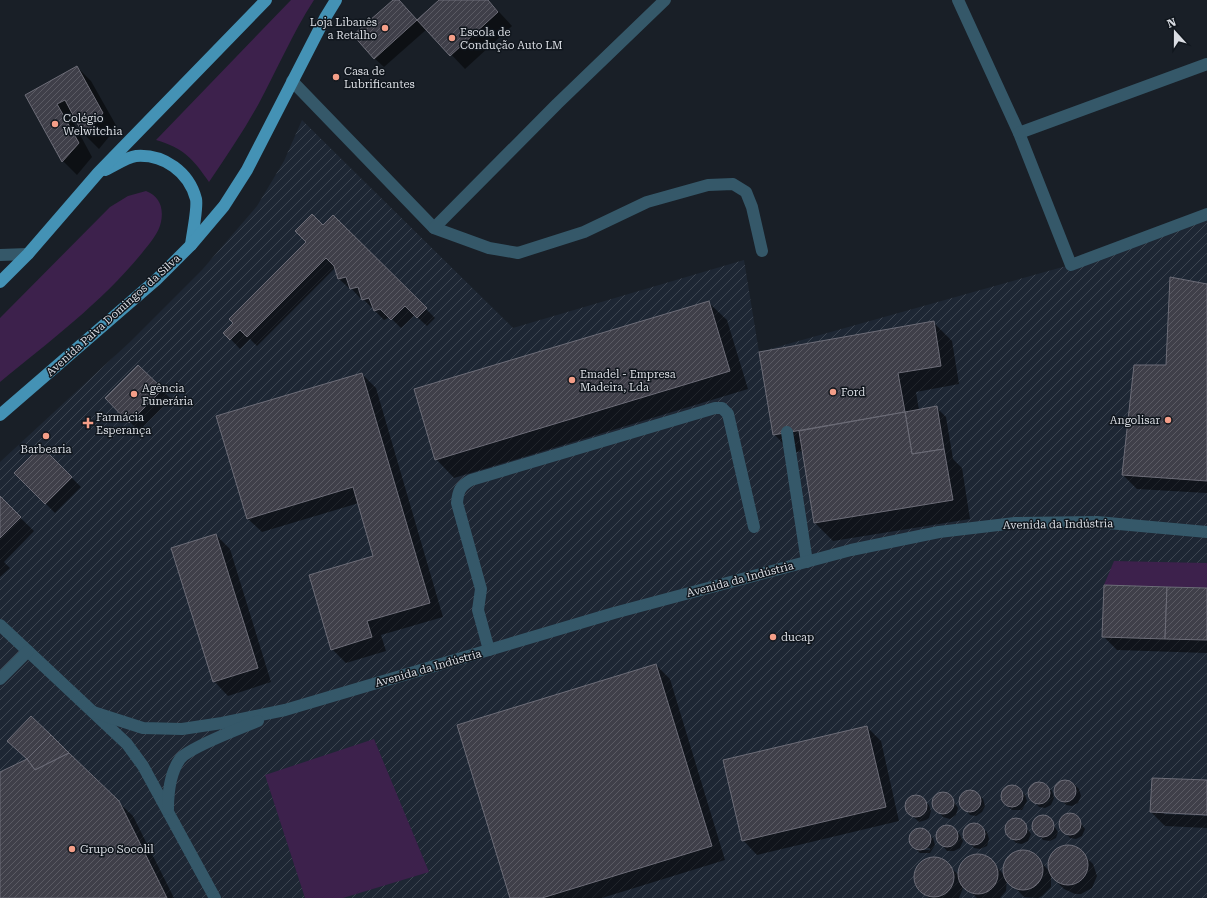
<svg xmlns="http://www.w3.org/2000/svg" width="1207" height="898" font-family="'Roboto Serif',serif">
<defs>
<pattern id="industrial-furrows" width="10" height="10" patternUnits="userSpaceOnUse"><rect width="10" height="10" fill="#1e2734"/><path d="M-1 1l2-2M0 10L10 0M9 11l2-2" fill="none" stroke="#3e4651"/></pattern>
<pattern id="building-hatch" width="6" height="6" patternUnits="userSpaceOnUse"><rect width="6" height="6" fill="#3f3f49"/><path d="M-1 1l2-2M0 6l6-6M5 7l2-2" fill="none" stroke="#5a5a63"/></pattern>
</defs>
<rect width="100%" height="100%" fill="#191f27"/>
<path fill="url(#industrial-furrows)" d="M302,120L513,328L744,260L759,352L1070,265L1207,214V898H0V462L131,341L202,270L257,206L284,161Z"/>
<g fill="#3d214c">
<path d="M291,0H314C292,34 277,70 258,105C243,132 226,157 209,182C193,159 184,148 156,140Z"/>
<path d="M146,191C159,196 164,207 161,222C159,233 149,244 142,253C102,302 49,342 0,382V318L110,207L128,196Z"/>
<path d="M1114,561L1207,563V588L1104,585Z"/>
<path d="M374,739L429,872L343,898H305L265,775Z"/>
</g>
<g fill="#0007">
<path d="M395,0H398L418,21L439,2L437,0H488L512,26L465,69L427,29L384,67L374,58Z"/>
<path d="M77,67L91,81L117,127L99,149L85,135L75,116L71,118L92,157L77,175L63,161L26,96Z"/>
<path d="M333,216L435,318L427,326L415,315L401,328L390,317L384,320L362,298H360L350,287L349,288L339,279L336,267L257,346L250,339L240,349L225,333Z"/>
<path d="M1207,286V493L1137,489L1123,475L1135,366H1167Z"/>
<path d="M708,302L727,320L748,389L454,478L436,459Z"/>
<path d="M933,322L952,341L959,384L916,392L919,410L936,407L946,417L953,459L962,468L970,519L833,541L815,523L803,451L792,453L774,434Z"/>
<path d="M138,366L171,399L139,431L106,398Z"/>
<path d="M362,374L376,388L443,617L381,635L386,651L346,663L332,649L374,557L359,503L262,532L247,518Z"/>
<path d="M41,447L81,487L55,513L15,473Z"/>
<path d="M0,498L34,531L4,562L10,568L0,577Z"/>
<path d="M216,535L230,549L271,682L228,696L214,681Z"/>
<path d="M1207,589V653L1117,650L1103,636Z"/>
<path d="M656,665L670,679L725,860L602,898H511Z"/>
<path d="M867,727L881,741L899,821L757,855L743,840Z"/>
<path d="M0,773L118,802L133,816L174,898H0Z"/>
<path d="M1064,780L1074,784L1079,789L1081,796L1078,803L1072,806L1066,805L1055,792L1056,786Z"/>
<path d="M1207,781V814L1164,812V814L1207,816V828L1165,826L1151,812Z"/>
<path d="M1037,783L1047,787L1052,791L1054,798L1051,805L1045,808L1039,807L1029,795L1031,785Z"/>
<path d="M1014,786L1025,795L1027,801L1022,810H1012L1002,801V795L1007,787Z"/>
<path d="M968,791L978,794L983,799L985,806L982,812L976,816L970,815L960,802L963,793Z"/>
<path d="M942,793L949,794L958,808L956,815L950,819L943,817L933,804L934,798Z"/>
<path d="M918,796L929,805L931,811L929,818L926,820L919,822L907,811L906,805L911,797Z"/>
<path d="M1068,813L1075,815L1085,829L1082,836L1076,839L1070,838L1059,825L1062,816Z"/>
<path d="M1041,816L1048,817L1058,832L1056,838L1050,841L1043,840L1033,827L1036,819Z"/>
<path d="M1014,819L1021,820L1031,834L1028,841L1022,844L1016,843L1005,831L1008,822Z"/>
<path d="M972,823L982,828L987,832L989,839L987,846L980,849L974,848L964,835L965,829Z"/>
<path d="M946,826L956,830L960,835L963,841L960,848L954,851H947L937,838L940,829Z"/>
<path d="M922,829L933,838L935,845L930,853H920L917,850H930V848H915L911,844V834L915,830Z"/>
<path d="M1066,846L1078,849L1093,864L1097,876L1092,888L1081,894H1075L1064,889L1054,879L1051,873V887L1042,896L1038,898L1024,897L1007,879L1006,891L1000,898H977L962,883L963,888L959,898H929L917,886L915,880L917,868L926,859L939,858L959,875V870L965,860L976,855L989,858L1004,875V866L1010,856L1021,851L1034,854L1048,870L1051,856L1054,851Z"/>
</g>
<g fill="url(#building-hatch)" stroke="#6d6d78">
<path d="M393,0H399L417,20L374,59L353,35Z"/>
<path d="M439,0H488L498,12L450,56L417,20Z"/>
<path d="M77,66L103,113L84,136L65,100L57,104L79,143L62,162L25,95Z"/>
<path d="M312,214L323,225L333,215L427,308L417,318L405,306L391,320L380,309L374,311L369,298L362,300L358,287L350,289L346,277L338,279L334,266L326,258L247,337L240,330L230,340L223,333L233,323L229,319L306,242L295,231Z"/>
<path d="M1170,277L1207,284V481L1122,475L1134,365H1166Z"/>
<path d="M709,301L730,371L435,460L414,389Z"/>
<path d="M934,321L941,366L898,373L905,412L773,435L759,352Z"/>
<path d="M138,365L163,389L129,423L105,398Z"/>
<path d="M362,373L430,603L367,621L372,637L331,650L309,575L373,556L353,487L247,519L216,416Z"/>
<path d="M937,406L944,449L912,454L905,412Z"/>
<path d="M905,412L912,454L944,449L953,500L814,523L799,431Z"/>
<path d="M41,446L72,477L45,504L14,473Z"/>
<path d="M0,496L21,517L0,538Z"/>
<path d="M216,534L258,668L213,682L171,548Z"/>
<path d="M1104,585L1167,587L1165,639L1102,637Z"/>
<path d="M1167,587L1207,588V640L1165,639Z"/>
<path d="M656,664L712,846L542,898H510L457,725Z"/>
<path d="M31,716L51,735L27,759L7,741Z"/>
<path d="M867,726L886,807L742,841L723,760Z"/>
<path d="M51,735L69,753L35,770L27,759Z"/>
<path d="M69,753L119,801L167,898H0V772L27,759L35,770Z"/>
<path d="M1152,778L1207,780V815L1150,812Z"/>
<circle cx="1065" cy="791" r="11"/>
<circle cx="1039" cy="793" r="11"/>
<circle cx="1012" cy="796" r="11"/>
<circle cx="970" cy="801" r="11"/>
<circle cx="943" cy="803" r="11"/>
<circle cx="916" cy="806" r="11"/>
<circle cx="1070" cy="824" r="11"/>
<circle cx="1043" cy="826" r="11"/>
<circle cx="1016" cy="829" r="11"/>
<circle cx="974" cy="834" r="11"/>
<circle cx="947" cy="836" r="11"/>
<circle cx="920" cy="839" r="11"/>
<circle cx="1068" cy="865" r="20"/>
<circle cx="1023" cy="870" r="20"/>
<circle cx="978" cy="874" r="20"/>
<circle cx="934" cy="877" r="20"/>
</g>
<g fill="none" stroke-linecap="round" stroke-linejoin="round">
<g stroke="#355869" stroke-width="12">
<path d="M958,0L1019,133L1071,265L1207,214"/>
<path d="M292,81L434,228L489,248L518,253L584,232L647,202L708,185L733,184L746,192L752,207L762,251"/>
<path d="M1019,133L1207,64"/>
<path d="M434,228L557,104L665,0"/>
<path d="M0,255L28,254"/>
<path d="M787,432L807,562"/>
<path d="M0,625L127,744L143,766L215,898"/>
<path d="M489,650L478,610L481,589L457,503C458,491 460,486 471,480L715,408H722L728,414L754,527"/>
<path d="M0,679L28,651"/>
<path d="M93,712L143,728L182,729L222,723L285,710L614,613L851,550L939,532L1015,523L1097,522L1207,532"/>
<path d="M168,809C168,793 170,773 180,759C188,748 243,727 258,721"/>
</g>
<g stroke="#4492b5" stroke-width="12">
<path d="M105,170C114,166 127,157 136,156C164,154 189,172 196,199C198,208 192,235 191,245"/>
<path d="M0,282L28,254L98,173L266,0"/>
<path d="M0,415L156,280L191,245L224,206L247,170L325,18L336,0"/>
</g>
</g>
<g fill="#f49e88" stroke="#10161d" stroke-width="1.5">
<circle cx="385" cy="28" r="4"/>
<circle cx="452" cy="38" r="4"/>
<circle cx="336" cy="77" r="4"/>
<circle cx="55" cy="124" r="4"/>
<circle cx="572" cy="380" r="4"/>
<circle cx="833" cy="392" r="4"/>
<circle cx="134" cy="394" r="4"/>
<circle cx="1168" cy="420" r="4"/>
<path d="M86 417h4v4h4v4h-4v4h-4v-4h-4v-4h4z"/>
<circle cx="46" cy="436" r="4"/>
<circle cx="773" cy="637" r="4"/>
<circle cx="72" cy="849" r="4"/>
</g>
<g text-anchor="middle" stroke-width="3" stroke-linejoin="round" paint-order="stroke">
<g font-size="11" fill="#dadde3" stroke="#10161d" text-anchor="start">
<text x="377" y="26" text-anchor="end">Loja Libanês<tspan x="377" dy="13">a Retalho</tspan></text>
<text x="460" y="36">Escola de<tspan x="460" dy="13">Condução Auto LM</tspan></text>
<text x="344" y="75">Casa de<tspan x="344" dy="13">Lubrificantes</tspan></text>
<text x="63" y="122">Colégio<tspan x="63" dy="13">Welwitchia</tspan></text>
<text x="580" y="378">Emadel - Empresa<tspan x="580" dy="13">Madeira, Lda</tspan></text>
<text x="142" y="392">Agência<tspan x="142" dy="13">Funerária</tspan></text>
<text x="841" y="396">Ford</text>
<text x="96" y="421">Farmácia<tspan x="96" dy="13">Esperança</tspan></text>
<text x="1160" y="424" text-anchor="end">Angolisar</text>
<text x="46" y="453" text-anchor="middle">Barbearia</text>
<text x="781" y="641">ducap</text>
<text x="80" y="853">Grupo Socolil</text>
</g>
<g font-size="11" fill="#dadde3" stroke="#10161d">
<text transform="translate(113 315) rotate(-42)" y="4">Avenida Paiva Domingos da Silva</text>
<text transform="translate(1058 524) rotate(-1)" y="4">Avenida da Indústria</text>
<text transform="translate(740 579) rotate(-15)" y="4">Avenida da Indústria</text>
<text transform="translate(428 668) rotate(-16)" y="4">Avenida da Indústria</text>
</g>
</g>
<g transform="translate(1175 32) rotate(339)" stroke="#10161d" stroke-width="3" paint-order="stroke">
<path d="M0-3L7 15L0 10L-7 15Z" fill="#dadde3"/>
<text y="-6" font-size="11" font-weight="bold" text-anchor="middle" fill="#dadde3">N</text>
</g>
</svg>
